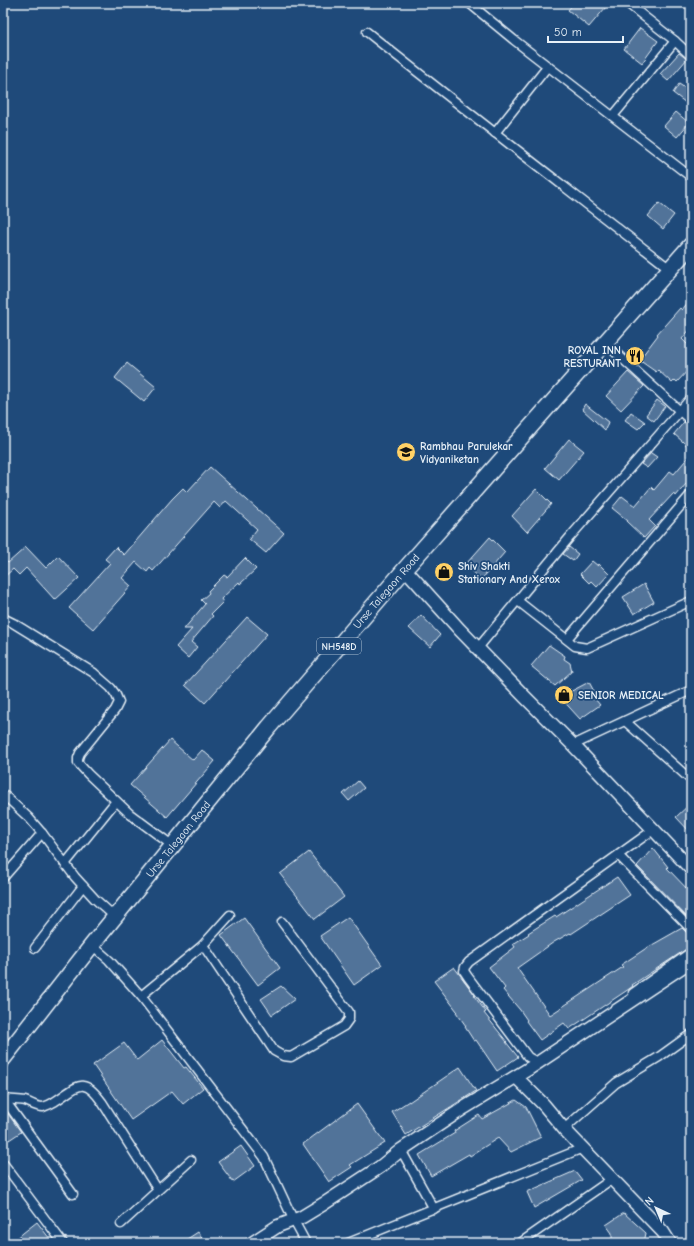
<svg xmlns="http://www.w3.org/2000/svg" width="694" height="1246" font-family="'Comic Neue',sans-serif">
<rect width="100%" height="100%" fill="#1f4a7a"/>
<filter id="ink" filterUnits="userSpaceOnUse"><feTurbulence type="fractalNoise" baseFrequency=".025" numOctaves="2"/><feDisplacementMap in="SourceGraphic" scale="8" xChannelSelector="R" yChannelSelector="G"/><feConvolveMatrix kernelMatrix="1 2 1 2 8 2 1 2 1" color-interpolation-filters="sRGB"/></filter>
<g filter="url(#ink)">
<g fill="#517399" stroke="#e8f1f8">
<path d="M574,3H601L606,7L589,27L568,10Z"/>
<path d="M640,28L658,41L642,63L624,49Z"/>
<path d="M679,53L687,59L668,81L660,74Z"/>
<path d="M679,84L691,92V97L686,103L673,93Z"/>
<path d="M676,112L689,123L677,137L664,126Z"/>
<path d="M659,203L674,215L663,229L648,216Z"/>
<path d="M691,298V328L682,339L691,348V367L677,382L675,380L672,383L658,370L656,372L639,360L658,335L657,334L680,308L682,310Z"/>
<path d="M127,363L156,387L144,402L115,378Z"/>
<path d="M628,372L644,386L621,410L606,396Z"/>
<path d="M657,400L665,406L654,421L646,415Z"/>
<path d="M585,404L608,422L605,430L582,409Z"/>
<path d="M631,412L645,422L638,429L625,420Z"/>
<path d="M684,422L691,427V449L674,434Z"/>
<path d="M569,439L584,451L559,480L545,468Z"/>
<path d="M651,453L657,457L647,468L641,464Z"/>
<path d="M691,454V478L676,496L673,494L649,520L655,526L644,538L627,522L628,521L612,508L622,496L635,506L651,487L654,490L670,471L674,474Z"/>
<path d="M210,467L284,533L266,553L249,539L257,529L226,501L220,508L214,502L153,571L150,568L147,572L136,562L122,578L131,586L93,629L69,608L110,563L105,559L116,547L124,555L172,499L183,488L187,492Z"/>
<path d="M536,489L551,504L527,532L512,516Z"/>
<path d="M490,537L505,552L481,580L466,564Z"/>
<path d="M26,547L46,568L58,556L79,578L55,600L26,568L19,575L13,569L3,578V558L8,563Z"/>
<path d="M569,547L578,554L573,561L563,554Z"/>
<path d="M245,558L256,569L240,584L239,582L221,599L223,602L211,614L213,616L191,642L197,647L188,658L176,647L192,629H184L205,604L201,600L209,593L208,591L224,575L227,577Z"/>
<path d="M592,561L598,566L599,564L609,574L597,587L591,581L589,583L580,574Z"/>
<path d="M644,584L654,602L634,614L623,597Z"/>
<path d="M421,615L440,635L430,647L409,628Z"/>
<path d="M247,617L267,634L205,703L185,685Z"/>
<path d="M549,645L565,656L564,659L570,663L572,671L555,686L531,666Z"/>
<path d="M589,682L597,697L595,699L600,705L580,719L560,697Z"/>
<path d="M170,740L193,760L202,750L215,761L167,817L130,785Z"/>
<path d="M358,781L364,788L349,801L343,794Z"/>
<path d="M691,803V833L676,817Z"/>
<path d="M653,848L668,867L667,868L691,893V921L637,866Z"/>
<path d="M309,852L344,897L315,919L280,874Z"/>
<path d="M617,877L630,895L571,934L570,933L554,942L517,968L550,1015L623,967L621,965L645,949L682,928L687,933L691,934V946L632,985L633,986L629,989L569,1029L564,1023L540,1040L526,1021L527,1020L520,1010L503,990L505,988L489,967L515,947L513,944L529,934L528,933L555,916L556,917Z"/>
<path d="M348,917L382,965L354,985L320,936Z"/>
<path d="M244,918L280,968L258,985L221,935Z"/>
<path d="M454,967L475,995L474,996L486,1012L484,1013L507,1042H506L518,1057L497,1071L476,1040L474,1041L465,1027L466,1026L456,1012L457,1011L434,981Z"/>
<path d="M281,986L295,999L272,1015L261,999Z"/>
<path d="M162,1040L184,1068L186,1067L203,1088L183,1104L172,1091L131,1120L93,1065L124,1043L137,1060Z"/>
<path d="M460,1067L476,1091L406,1135L392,1112L409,1101V1102Z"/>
<path d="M516,1100L526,1107L541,1137L511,1152L498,1138L470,1156L469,1154L431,1176L419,1155L455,1133L454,1131L479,1115L482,1119Z"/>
<path d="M357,1104L385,1143L350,1165L352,1167L329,1182L303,1144Z"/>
<path d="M6,1111L21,1132L9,1140L3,1131V1113Z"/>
<path d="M241,1146L255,1166L233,1182L218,1162Z"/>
<path d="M575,1171L582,1180L534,1208L527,1192Z"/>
<path d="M624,1213L646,1233L644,1243H612V1233L606,1225Z"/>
<path d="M37,1222L53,1243H12L23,1233Z"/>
<path d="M198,1232L205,1243H181Z"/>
</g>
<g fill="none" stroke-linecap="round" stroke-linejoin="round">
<g stroke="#e8f1f8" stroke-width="11">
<g id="street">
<path d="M469,3L514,40L691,177"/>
<path d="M627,3L675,41L691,56"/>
<path d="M367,32C467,112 569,190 670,269"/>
<path d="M613,116L675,41"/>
<path d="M495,133L548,66"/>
<path d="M605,343L691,421"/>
<path d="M518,601L575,646L587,648L691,601"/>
<path d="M3,618L13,623L94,673L111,688L116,695L119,702L115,710L80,753L78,758V763L88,774L130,814L173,846"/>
<path d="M567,639L691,494"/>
<path d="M478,648L570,537L691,398"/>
<path d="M625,721L691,780"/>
<path d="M573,745L691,690"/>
<path d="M3,794L29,818L42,833L75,877L95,899L115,917"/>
<path d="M619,856L691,929"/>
<path d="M65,864L116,801"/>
<path d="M3,878L42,833"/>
<path d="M92,945L109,960L141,996L264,1157L293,1219L306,1243"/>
<path d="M203,945L274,1051L283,1056L291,1057L344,1026L349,1019V1012L282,922"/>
<path d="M35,948L83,886"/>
<path d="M633,993L691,952"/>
<path d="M141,996L203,945L230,915"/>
<path d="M537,1062L528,1057L468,977L464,971L465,967L469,962L653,830"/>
<path d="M3,1098C10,1101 18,1099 25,1101C31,1103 36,1107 43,1107C46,1106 51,1104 54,1102C77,1088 82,1074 102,1102L158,1190"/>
<path d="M4,1099L73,1194"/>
<path d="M564,1129L616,1083L659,1057L691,1034"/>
<path d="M401,1150L434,1209"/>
<path d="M3,1163L63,1243"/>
<path d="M121,1224L191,1160"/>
<path d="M348,1243L583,1148"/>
<path d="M520,1243L612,1179"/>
</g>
</g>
<g stroke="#e8f1f8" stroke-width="15">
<g id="secondary">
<path d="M405,569L460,630L525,697L573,745L691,869"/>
<path d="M516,1077L544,1105L564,1129L663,1232L670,1243"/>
<path d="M252,1243L278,1226L302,1217L325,1203L380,1167L401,1150L464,1108L530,1068L691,961"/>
</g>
</g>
<g stroke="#e8f1f8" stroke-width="18">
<path id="highway" d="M3,1059L92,945L269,727L405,569L691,245"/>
</g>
<use href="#street" stroke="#1f4a7a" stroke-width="8"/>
<use href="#secondary" stroke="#1f4a7a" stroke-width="12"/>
<use href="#highway" stroke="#1f4a7a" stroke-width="15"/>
</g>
</g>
<defs>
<g id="restaurant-disc" transform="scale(1)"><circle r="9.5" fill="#ffd166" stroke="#1f4a7a"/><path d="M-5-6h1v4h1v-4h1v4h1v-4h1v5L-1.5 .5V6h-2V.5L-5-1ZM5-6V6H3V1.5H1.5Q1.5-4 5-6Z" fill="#111"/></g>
<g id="school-disc" transform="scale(1)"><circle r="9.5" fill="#ffd166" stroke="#1f4a7a"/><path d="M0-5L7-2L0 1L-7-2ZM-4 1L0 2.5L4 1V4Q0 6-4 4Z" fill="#111"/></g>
<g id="shop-disc" transform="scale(1)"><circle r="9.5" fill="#ffd166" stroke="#1f4a7a"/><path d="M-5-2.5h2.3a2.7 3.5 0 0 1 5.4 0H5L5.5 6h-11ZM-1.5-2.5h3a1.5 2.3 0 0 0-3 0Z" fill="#111"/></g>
</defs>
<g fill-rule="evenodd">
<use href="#restaurant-disc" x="635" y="356"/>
<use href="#school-disc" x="406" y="452"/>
<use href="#shop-disc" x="444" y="572"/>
<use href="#shop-disc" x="564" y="695"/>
</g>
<g text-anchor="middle" stroke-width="3.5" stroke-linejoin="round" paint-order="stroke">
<rect fill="#1f4a7a" stroke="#acbfd2" stroke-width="1" x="317" y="638" width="44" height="16" rx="3"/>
<g font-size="10" font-weight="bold" fill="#e8f1f8">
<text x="339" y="650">NH548D</text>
</g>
<g font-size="11" font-weight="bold" fill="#e8f1f8" stroke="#1f4a7a" text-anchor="start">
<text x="621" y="354" text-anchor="end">ROYAL INN<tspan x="621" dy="13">RESTURANT</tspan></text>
<text x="420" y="450">Rambhau Parulekar<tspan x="420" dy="13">Vidyaniketan</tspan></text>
<text x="458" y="570">Shiv Shakti<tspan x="458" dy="13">Stationary And Xerox</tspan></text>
<text x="578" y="699">SENIOR MEDICAL</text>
</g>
<g font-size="11" fill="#e8f1f8" stroke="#1f4a7a">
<text transform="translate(386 591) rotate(-49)" y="4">Urse Talegaon Road</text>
<text transform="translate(178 839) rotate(-51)" y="4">Urse Talegaon Road</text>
</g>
</g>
<rect width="694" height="1246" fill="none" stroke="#1f4a7a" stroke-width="16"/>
<rect x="8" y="8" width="678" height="1230" fill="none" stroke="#e8f1f8" stroke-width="1.5" filter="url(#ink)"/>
<g transform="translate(656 1208) rotate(316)" stroke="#1f4a7a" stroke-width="3" paint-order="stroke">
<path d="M0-3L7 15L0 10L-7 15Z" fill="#e8f1f8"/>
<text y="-6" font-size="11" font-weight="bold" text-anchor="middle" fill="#e8f1f8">N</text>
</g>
<path d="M548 36v6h75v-6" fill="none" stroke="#e8f1f8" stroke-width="2"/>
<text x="554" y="36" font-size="12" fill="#e8f1f8" stroke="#1f4a7a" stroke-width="3" paint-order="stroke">50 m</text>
</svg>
